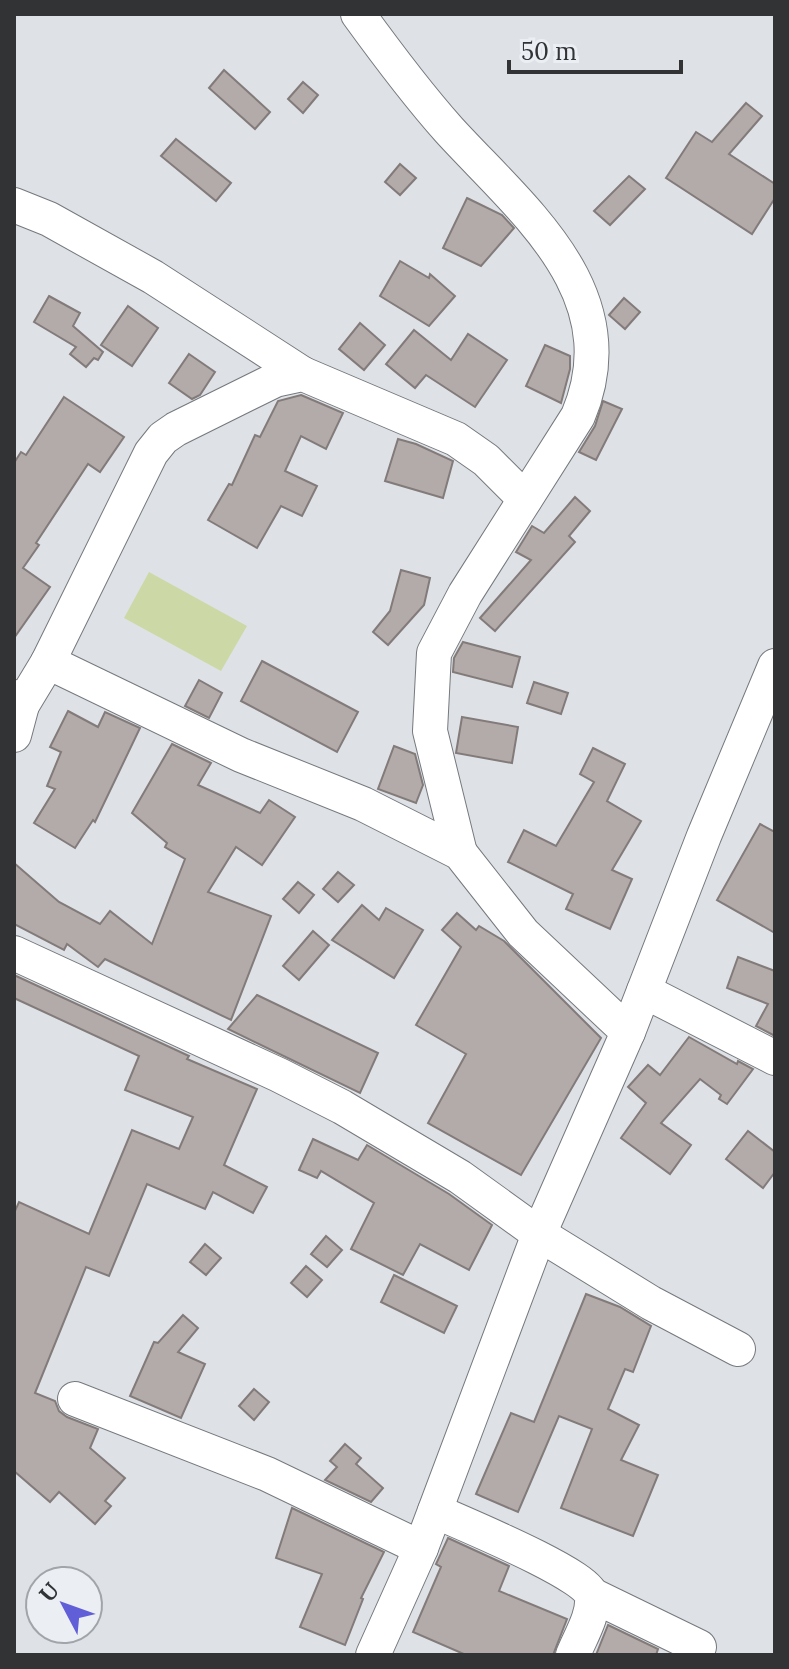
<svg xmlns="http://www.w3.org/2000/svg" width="789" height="1669" font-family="Lora,serif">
<rect width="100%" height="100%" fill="#dee2e6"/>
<path fill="#ccd9a6" d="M149,572L247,626L221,671L124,618Z"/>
<g fill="#b2abaa" stroke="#827b7a" stroke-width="2">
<path d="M224,70L270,112L255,129L209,88Z"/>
<path d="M303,82L318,95L303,113L288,99Z"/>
<path d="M746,103L762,116L729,154L775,184V198L752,234L666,178L696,132L712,142Z"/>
<path d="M176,139L231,183L216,201L161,156Z"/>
<path d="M400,164L416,178L400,195L385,182Z"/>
<path d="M629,176L645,189L610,225L594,211Z"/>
<path d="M467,198L502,215L514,228L481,266L443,248Z"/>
<path d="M400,261L429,278L430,274L455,296L429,326L380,296Z"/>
<path d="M49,296L80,313L73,326L103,352L98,360L94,358L86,367L70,354L76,347L34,322Z"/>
<path d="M624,298L640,312L625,329L609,315Z"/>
<path d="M128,306L158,328L132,366L101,345Z"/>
<path d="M360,323L385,345L364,370L339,349Z"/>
<path d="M414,330L451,360L468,334L507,360L475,407L426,375L415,388L386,364Z"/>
<path d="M545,345L570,356V369L561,403L526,386Z"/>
<path d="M189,354L215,372L200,395L192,399L169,383Z"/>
<path d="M301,395L343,413L326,449L301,436L285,471L317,486L302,516L281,506L257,548L208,520L229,484L232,485L255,435L260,437L278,401Z"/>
<path d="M64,397L124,437L100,472L88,464L36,543L39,545L23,568L50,587L14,638V463L21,452L26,455Z"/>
<path d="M603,401L622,409L596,460L579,452L595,426Z"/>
<path d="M398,439L416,444L453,461L443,498L385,481Z"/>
<path d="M575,497L590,511L569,536L575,542L495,631L480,618L531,560L516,552L532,526L544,533Z"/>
<path d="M401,570L430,578L424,605L388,645L373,632L390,611Z"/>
<path d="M463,642L520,657L512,687L453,672L454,658Z"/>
<path d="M262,661L358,712L337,752L241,701Z"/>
<path d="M199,680L222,693L209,718L185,706Z"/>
<path d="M534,682L568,693L561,714L527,703Z"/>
<path d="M68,711L98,727L105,712L140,728L95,822L93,820L75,848L34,823L55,789L47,786L61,752L50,747Z"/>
<path d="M462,717L518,727L512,763L456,753Z"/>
<path d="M172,744L211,763L198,785L260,813L269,800L295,817L262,865L236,847L208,892L271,916L231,1020L105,959L98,967L67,944L64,950L14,924V863L59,902L100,924L110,911L152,944L185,859L165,847L167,843L132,813Z"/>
<path d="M394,746L415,754L423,785L416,803L378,789Z"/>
<path d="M593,748L625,764L607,801L641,821L612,870L632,879L610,929L566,909L573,894L508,862L524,830L556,846L594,782L580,774Z"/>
<path d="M760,824L775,832V933L717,900Z"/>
<path d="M338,872L354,885L338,902L323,889Z"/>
<path d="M298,882L314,895L299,913L283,899Z"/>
<path d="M362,905L379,920L386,908L423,930L394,978L332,940Z"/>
<path d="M457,913L476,930L479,926L504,941L601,1038L521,1175L428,1123L466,1054L416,1025L461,947L442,930Z"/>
<path d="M313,931L329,945L299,980L283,966Z"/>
<path d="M738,957L775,971V1036L756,1026L768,1004L727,988Z"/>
<path d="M14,975L189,1056L187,1059L257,1089L224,1165L267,1187L253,1213L213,1192L205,1209L147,1184L109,1276L86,1267L35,1393L55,1401L59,1411L67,1417L98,1429L90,1448L125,1478L105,1501L111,1506L95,1524L59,1492L50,1502L14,1471V1213L19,1202L89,1234L132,1130L179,1149L193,1117L125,1090L139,1056L14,998Z"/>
<path d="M257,995L378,1053L360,1093L228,1029Z"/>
<path d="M689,1037L737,1064L738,1061L753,1069L727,1104L719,1099L721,1095L700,1079L661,1123L691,1145L670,1174L621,1138L646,1103L628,1087L648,1065L660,1075Z"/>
<path d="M748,1131L775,1152V1172L763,1188L726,1159Z"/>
<path d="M313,1139L358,1160L367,1145L449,1194L492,1225L469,1270L420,1244L403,1275L351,1249L374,1203L321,1171L317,1178L299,1170Z"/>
<path d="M326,1236L342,1250L327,1267L311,1254Z"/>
<path d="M205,1244L221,1258L206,1275L190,1262Z"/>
<path d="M306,1266L322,1280L307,1297L291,1283Z"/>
<path d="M394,1275L457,1306L444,1333L381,1302Z"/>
<path d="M586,1294L620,1307L651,1326L633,1372L625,1369L608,1409L639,1425L621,1460L658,1475L633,1536L561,1508L592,1429L559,1416L518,1512L476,1494L511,1413L534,1422Z"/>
<path d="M183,1315L198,1328L178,1352L205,1364L181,1418L130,1396L154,1342L158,1343Z"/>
<path d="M254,1389L269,1402L254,1420L239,1406Z"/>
<path d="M345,1444L361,1458L356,1464L383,1488L371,1502L325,1480L337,1467L330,1461Z"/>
<path d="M292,1508L384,1552L361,1598L363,1599L345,1645L300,1627L322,1574L276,1558Z"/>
<path d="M448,1538L509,1566L499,1591L567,1619L553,1655H466L413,1632L441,1567L436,1564Z"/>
<path d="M608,1625L658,1649L656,1655H596Z"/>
</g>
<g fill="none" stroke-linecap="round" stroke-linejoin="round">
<g stroke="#75797d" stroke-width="36">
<g id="minor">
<path d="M358,14C387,54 416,93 449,130C522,210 630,293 578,416L465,594L434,653L430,731L460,853"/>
<path d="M14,205L49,219L153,277L303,374"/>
<path d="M48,662L151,453L163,438L176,429L275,380L303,374L456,439L486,460L525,499"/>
<path d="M14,697L22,705L14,735"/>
<path d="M22,705L48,662L241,755L363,804L460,853L523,933L628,1032L539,1234L421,1548L373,1655"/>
<path d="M14,953L279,1075L342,1107L460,1177L539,1234L651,1303L738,1349"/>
<path d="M644,991L775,1058"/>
<path d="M628,1032L704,836L775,666"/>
<path d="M75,1399L267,1474L421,1548"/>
<path d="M435,1511C459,1522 589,1575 592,1596C594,1616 580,1637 573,1655"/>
<path d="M592,1595L699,1647"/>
</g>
</g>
<use href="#minor" stroke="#fff" stroke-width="34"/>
</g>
<rect width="789" height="1669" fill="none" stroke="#313335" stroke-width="32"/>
<g transform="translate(64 1605) rotate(311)"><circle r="38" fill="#ebeff4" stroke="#a1a4a8" stroke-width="2"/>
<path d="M0-6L14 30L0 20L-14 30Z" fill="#615fd7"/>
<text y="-12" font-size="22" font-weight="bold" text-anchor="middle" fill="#313335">U</text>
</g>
<path d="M509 60v12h172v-12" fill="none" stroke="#313335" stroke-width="4"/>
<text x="521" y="60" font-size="24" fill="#313335" stroke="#ebeff4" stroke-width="6" paint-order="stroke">50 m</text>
</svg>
